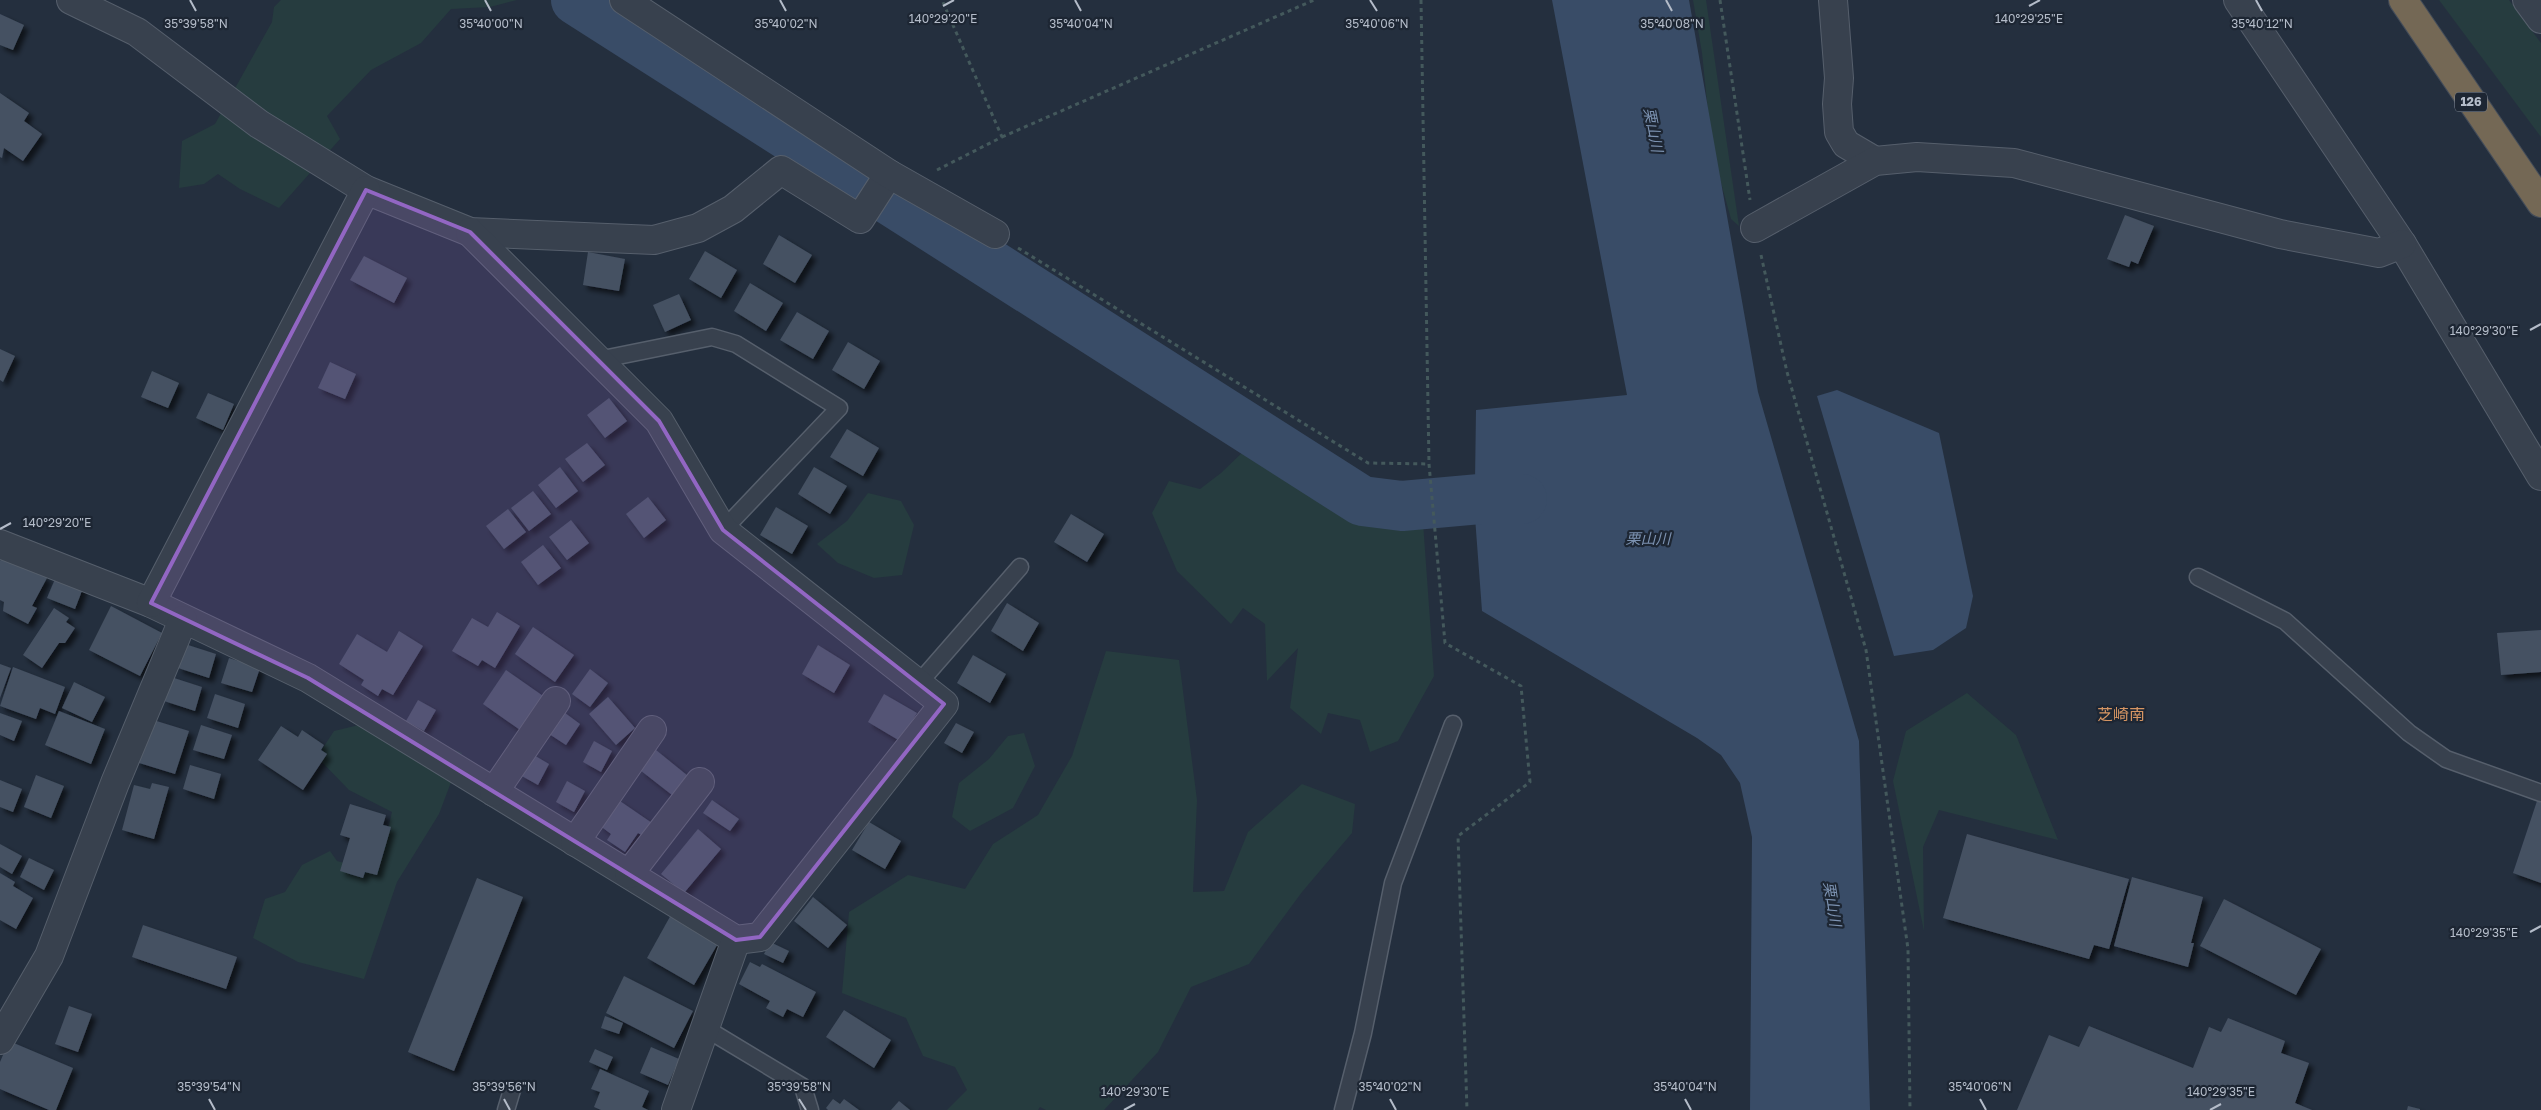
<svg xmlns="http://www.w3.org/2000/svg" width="2541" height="1110" font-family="'Golos Text','Noto Sans JP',sans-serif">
<defs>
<filter id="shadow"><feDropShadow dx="4.5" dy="4.5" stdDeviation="2.5" flood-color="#0009"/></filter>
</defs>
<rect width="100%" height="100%" fill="#242f3e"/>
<g fill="#263c3f">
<path d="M281,0H517L490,7L451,9L421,43L371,70L327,116L340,139L279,208L240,189L218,174L204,184L179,188L182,141L215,124L272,22L274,7Z"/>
<path d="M1693,0H1706L1739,226L1731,219L1712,150L1702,53Z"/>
<path d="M2439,0H2509L2541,43V137Z"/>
<path d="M1247,448L1347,505L1423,522L1434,676L1398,741L1370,752L1360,720L1328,713L1321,734L1290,708L1298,648L1267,681L1265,624L1243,608L1231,624L1177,571L1152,513L1169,481L1200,489L1221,473Z"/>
<path d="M868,493L901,501L914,525L902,575L874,578L838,563L817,544L847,521Z"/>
<path d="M1106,651L1179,660L1197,800L1193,892L1224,891L1248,832L1302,784L1355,804L1352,833L1302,892L1249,964L1191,987L1158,1052L1104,1110H1046L1040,1107L1038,1110H947L967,1090L955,1067L923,1056L906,1018L842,993L849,912L908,875L965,889L993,844L1038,815L1072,756Z"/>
<path d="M1967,693L2016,735L2058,840L1939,810L1923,847L1924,931L1893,781L1906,731Z"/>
<path d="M363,724L430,739L462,753L439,814L397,882L364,979L298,962L253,938L265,899L285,892L302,865L330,851L337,861L378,872L392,812L349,790L317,757L334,731Z"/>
<path d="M1024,733L1035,766L1013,808L970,831L952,817L959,783L989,759L1008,736Z"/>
</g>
<g fill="#394c67">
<path d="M1552,0H1689L1758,392L1859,741L1870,1110H1750L1752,837L1740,783L1721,755L1697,738L1482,611L1475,517L1453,515L1454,489L1475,481L1476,410L1627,395Z"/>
<path d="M1837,390L1939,433L1973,596L1966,628L1933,650L1894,656L1817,396Z"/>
</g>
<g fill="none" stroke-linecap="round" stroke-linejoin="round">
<path stroke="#394c67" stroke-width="50" d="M576,0L1362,501L1402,506L1480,499H1522"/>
</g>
<g fill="#455162" filter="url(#shadow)">
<path d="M0,14L24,25L13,50L0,45Z"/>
<path d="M0,93L29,113L24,121L42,134L23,161L4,148L2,158L0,157Z"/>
<path d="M2125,215L2154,226L2138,264L2131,261L2129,267L2107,259Z"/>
<path d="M779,235L812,255L795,283L763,264Z"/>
<path d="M705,251L737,270L721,298L689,279Z"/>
<path d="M588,252L625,259L619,291L583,285Z"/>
<path d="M364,256L407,278L394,303L350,280Z"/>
<path d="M750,283L783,303L766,331L734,311Z"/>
<path d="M679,294L691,320L665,332L653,305Z"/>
<path d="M797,312L829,331L813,359L780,340Z"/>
<path d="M848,342L880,361L864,389L832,370Z"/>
<path d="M0,349L15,356L3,382L0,380Z"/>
<path d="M330,362L356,374L345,399L318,388Z"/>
<path d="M152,371L179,383L168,408L141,397Z"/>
<path d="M208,393L234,404L223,430L196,418Z"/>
<path d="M609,398L627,421L605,438L587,415Z"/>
<path d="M847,429L879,448L863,476L830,457Z"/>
<path d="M587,443L605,465L583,482L565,459Z"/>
<path d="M560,467L578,491L556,508L538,485Z"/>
<path d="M814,467L847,486L830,514L798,494Z"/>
<path d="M533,491L551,514L529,531L511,508Z"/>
<path d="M648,497L666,520L644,538L626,514Z"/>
<path d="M776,507L808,526L792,554L760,535Z"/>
<path d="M508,509L526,532L504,549L486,526Z"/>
<path d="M1071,514L1104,534L1087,562L1054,542Z"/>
<path d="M571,520L589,543L567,560L549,537Z"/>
<path d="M543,545L561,568L538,585L521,562Z"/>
<path d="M3,555L47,578L32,606L37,608L28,624L3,611L4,602L0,600V561Z"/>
<path d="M58,572L85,583L75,609L47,598Z"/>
<path d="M1007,603L1039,623L1023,651L991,631Z"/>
<path d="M111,606L162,633L140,676L89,650Z"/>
<path d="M54,608L69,618L66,622L75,628L65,643H59L42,668L23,655Z"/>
<path d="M497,612L520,626L495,668L482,660L478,666L452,651L472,618L488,627Z"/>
<path d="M533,627L574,655L555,682L515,654Z"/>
<path d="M2541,630V672L2501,675L2497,633Z"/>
<path d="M399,631L423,646L393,695L382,689L378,696L361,685L364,680L339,664L357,634L387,652Z"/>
<path d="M185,644L216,654L209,678L178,668Z"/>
<path d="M818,645L850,665L834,693L802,674Z"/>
<path d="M973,655L1006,674L990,703L957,683Z"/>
<path d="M229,658L260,668L252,692L221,683Z"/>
<path d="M0,664L11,668L0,698Z"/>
<path d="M13,667L65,687L55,714L40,708L36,719L0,706Z"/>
<path d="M590,669L608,683L590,707L572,694Z"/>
<path d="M506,670L546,698L523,732L483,704Z"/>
<path d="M171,677L202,687L195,711L164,701Z"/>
<path d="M74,682L105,697L92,722L62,708Z"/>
<path d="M215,694L245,704L238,728L207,718Z"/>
<path d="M884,694L917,713L900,741L868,722Z"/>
<path d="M608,697L635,728L616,745L589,714Z"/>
<path d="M418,700L436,710L424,731L406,721Z"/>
<path d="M561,710L580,724L566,745L546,732Z"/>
<path d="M59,711L105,729L91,764L45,745Z"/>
<path d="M0,713L22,721L14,741L0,735Z"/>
<path d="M150,719L189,731L175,774L136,762Z"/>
<path d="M956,723L974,732L962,753L944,743Z"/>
<path d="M201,725L232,735L224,759L193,750Z"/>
<path d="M281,726L298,737L302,730L324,745L321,750L327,754L303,790L258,760Z"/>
<path d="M594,741L612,751L601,772L583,762Z"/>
<path d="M656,750L688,776L672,795L640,770Z"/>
<path d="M532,754L549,764L538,785L520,775Z"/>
<path d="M190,765L221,774L214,799L183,789Z"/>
<path d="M36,775L64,786L51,818L24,807Z"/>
<path d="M0,780L22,789L13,812L0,807Z"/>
<path d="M567,781L585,791L574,812L556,802Z"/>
<path d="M152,783L169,787L154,839L122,830L134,785L150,789Z"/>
<path d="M617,799L652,823L643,836L638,833L625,852L607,840L611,834L599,825Z"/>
<path d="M712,800L739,819L730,831L703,813Z"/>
<path d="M2537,801L2541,802V883L2513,873Z"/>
<path d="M350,804L386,815L383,825L391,827L377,875L365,872L363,878L340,871L350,838L340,835Z"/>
<path d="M869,822L901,841L885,869L852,850Z"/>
<path d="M698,829L721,849L684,893L661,874Z"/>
<path d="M1967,834L2129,879L2109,949L2094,945L2089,959L1943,918Z"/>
<path d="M0,844L22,856L12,874L0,867Z"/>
<path d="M29,858L54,870L44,890L20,877Z"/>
<path d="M0,873L15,882L13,886L33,898L16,929L0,920Z"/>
<path d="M2132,877L2203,897L2191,943H2194L2188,967L2114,946Z"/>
<path d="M477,878L523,897L454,1071L408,1052Z"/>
<path d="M813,897L847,925L828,948L794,921Z"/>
<path d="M2224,899L2321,949L2296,995L2200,946Z"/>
<path d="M672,913L720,940L694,985L647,958Z"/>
<path d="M143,925L237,957L226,989L132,957Z"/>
<path d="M770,942L789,951L783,963L764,954Z"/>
<path d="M750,962L760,967L762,964L816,992L803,1017L787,1009L783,1017L766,1008L770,1001L739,984Z"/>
<path d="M624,976L693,1011L674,1048L606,1013Z"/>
<path d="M69,1006L92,1014L78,1052L55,1044Z"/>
<path d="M844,1010L891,1040L874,1068L826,1037Z"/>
<path d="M605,1016L623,1023L619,1034L601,1028Z"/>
<path d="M2228,1018L2285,1041L2281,1053L2309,1063L2295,1103L2312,1110H2017L2049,1035L2079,1047L2089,1026L2193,1068L2209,1027L2221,1032Z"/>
<path d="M9,1041L73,1068L56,1110H49L0,1089V1062Z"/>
<path d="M651,1047L679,1059L668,1085L640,1073Z"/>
<path d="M595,1049L613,1057L607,1070L589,1062Z"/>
<path d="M600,1069L649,1091L642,1107L648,1110H601L594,1107L600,1092L591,1089Z"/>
<path d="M833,1099L840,1104L844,1099L859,1110H828L826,1108Z"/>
<path d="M899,1101L910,1110H891Z"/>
<path d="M2408,1106L2420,1109V1110H2407Z"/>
</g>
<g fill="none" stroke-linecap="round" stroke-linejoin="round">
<g stroke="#565f6c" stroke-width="19">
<g id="service">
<path d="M598,360L712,337L736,344L839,408L723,530"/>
<path d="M2198,577L2285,621L2409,733L2446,759L2541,793"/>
<path d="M918,684L1020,567"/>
<path d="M705,1028L803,1087L810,1110"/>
<path d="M506,1110L512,1090"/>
<path d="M1343,1110L1363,1033L1393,883L1453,724"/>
</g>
</g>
<g stroke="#565f6c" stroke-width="30">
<g id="minor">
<path d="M71,0L137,32L259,124L366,190L470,232L654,240L698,228L733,209L781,170L860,219L889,174"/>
<path d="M624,0L889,174L995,234"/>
<path d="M1833,0L1839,78L1837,104L1839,132L1846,144L1875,161"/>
<path d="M2238,0L2402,244L2541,476"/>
<path d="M2527,0L2541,19"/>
<path d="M1755,228L1875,161L1917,157L2014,163L2280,234L2379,253L2402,244"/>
<path d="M0,544L151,603L308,678L736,940L760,937L944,704L723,530L659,421L470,232"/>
<path d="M151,603L366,190"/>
<path d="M494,792L556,701"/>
<path d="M575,842L652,730"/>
<path d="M629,874L700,782"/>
<path d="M0,1040L49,956L115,783L183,620"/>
<path d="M676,1110L736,940"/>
</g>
</g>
<g stroke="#434c59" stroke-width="30">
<path id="motorway" d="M2403,0L2541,203"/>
</g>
<g stroke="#44595c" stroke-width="3" stroke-dasharray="4 4" stroke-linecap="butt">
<path d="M1421,0L1429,464L1445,643L1521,686L1530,782L1458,836L1467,1110"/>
<path d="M1720,0L1750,200"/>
<path d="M1002,137L1314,0"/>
<path d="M937,170L1002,137L942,0"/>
<path d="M1018,248L1368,463L1429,464"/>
<path d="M1761,255L1787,372L1866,650L1908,949L1910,1110"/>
</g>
<use href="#service" stroke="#38414e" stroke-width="16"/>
<use href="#minor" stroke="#38414e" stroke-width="28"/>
<use href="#motorway" stroke="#746855" stroke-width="28"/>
</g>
<path fill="#9266c3" fill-opacity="0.2" stroke="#9266c3" stroke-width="4" stroke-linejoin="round" d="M366,190L470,232L659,421L723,530L944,704L760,937L736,940L308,678L151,603Z"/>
<path fill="none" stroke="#b4bcc9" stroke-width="2" d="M190,0L196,11M485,0L491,11M780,0L786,11M1075,0L1081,11M1370,0L1377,11M1666,0L1672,11M2256,0L2262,11M943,6L954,0M2029,6L2040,0M2530,330L2541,324M0,529L11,523M2530,932L2541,926M209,1099L215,1110M504,1099L510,1110M799,1099L806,1110M1390,1099L1396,1110M1685,1099L1691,1110M1980,1099L1986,1110M1124,1110L1135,1104M2210,1110L2221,1104"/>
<g text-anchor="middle" stroke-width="4.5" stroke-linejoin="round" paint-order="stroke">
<rect fill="#1d2633" stroke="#878f9c" stroke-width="1" x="2455" y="92.5" width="32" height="19" rx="4"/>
<g font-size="12" font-weight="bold" fill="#b4bcc9">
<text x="2471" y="106">126</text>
</g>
<g font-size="15" font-style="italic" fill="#7c92b1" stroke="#1d2633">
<text transform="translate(1653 130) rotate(79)" y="5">栗山川</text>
<text x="1648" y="544">栗山川</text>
<text transform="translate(1832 904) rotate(81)" y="5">栗山川</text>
</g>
<g font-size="16" fill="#d59563" stroke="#1d2633">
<text x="2121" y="720">芝崎南</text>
</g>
</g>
<g font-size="12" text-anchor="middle" fill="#b4bcc9" stroke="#1d2633" stroke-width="4.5" stroke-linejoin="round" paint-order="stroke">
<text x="943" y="23">140°29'20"E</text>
<text x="2029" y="23">140°29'25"E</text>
<text x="196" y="28">35°39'58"N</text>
<text x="491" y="28">35°40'00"N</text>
<text x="786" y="28">35°40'02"N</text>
<text x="1081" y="28">35°40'04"N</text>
<text x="1377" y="28">35°40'06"N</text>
<text x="1672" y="28">35°40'08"N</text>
<text x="2262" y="28">35°40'12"N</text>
<text x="2484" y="335">140°29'30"E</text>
<text x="57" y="527">140°29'20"E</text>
<text x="2484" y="937">140°29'35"E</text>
<text x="209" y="1091">35°39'54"N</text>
<text x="504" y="1091">35°39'56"N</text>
<text x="799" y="1091">35°39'58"N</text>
<text x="1390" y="1091">35°40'02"N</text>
<text x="1685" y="1091">35°40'04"N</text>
<text x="1980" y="1091">35°40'06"N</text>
<text x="1135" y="1096">140°29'30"E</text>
<text x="2221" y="1096">140°29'35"E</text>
</g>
</svg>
